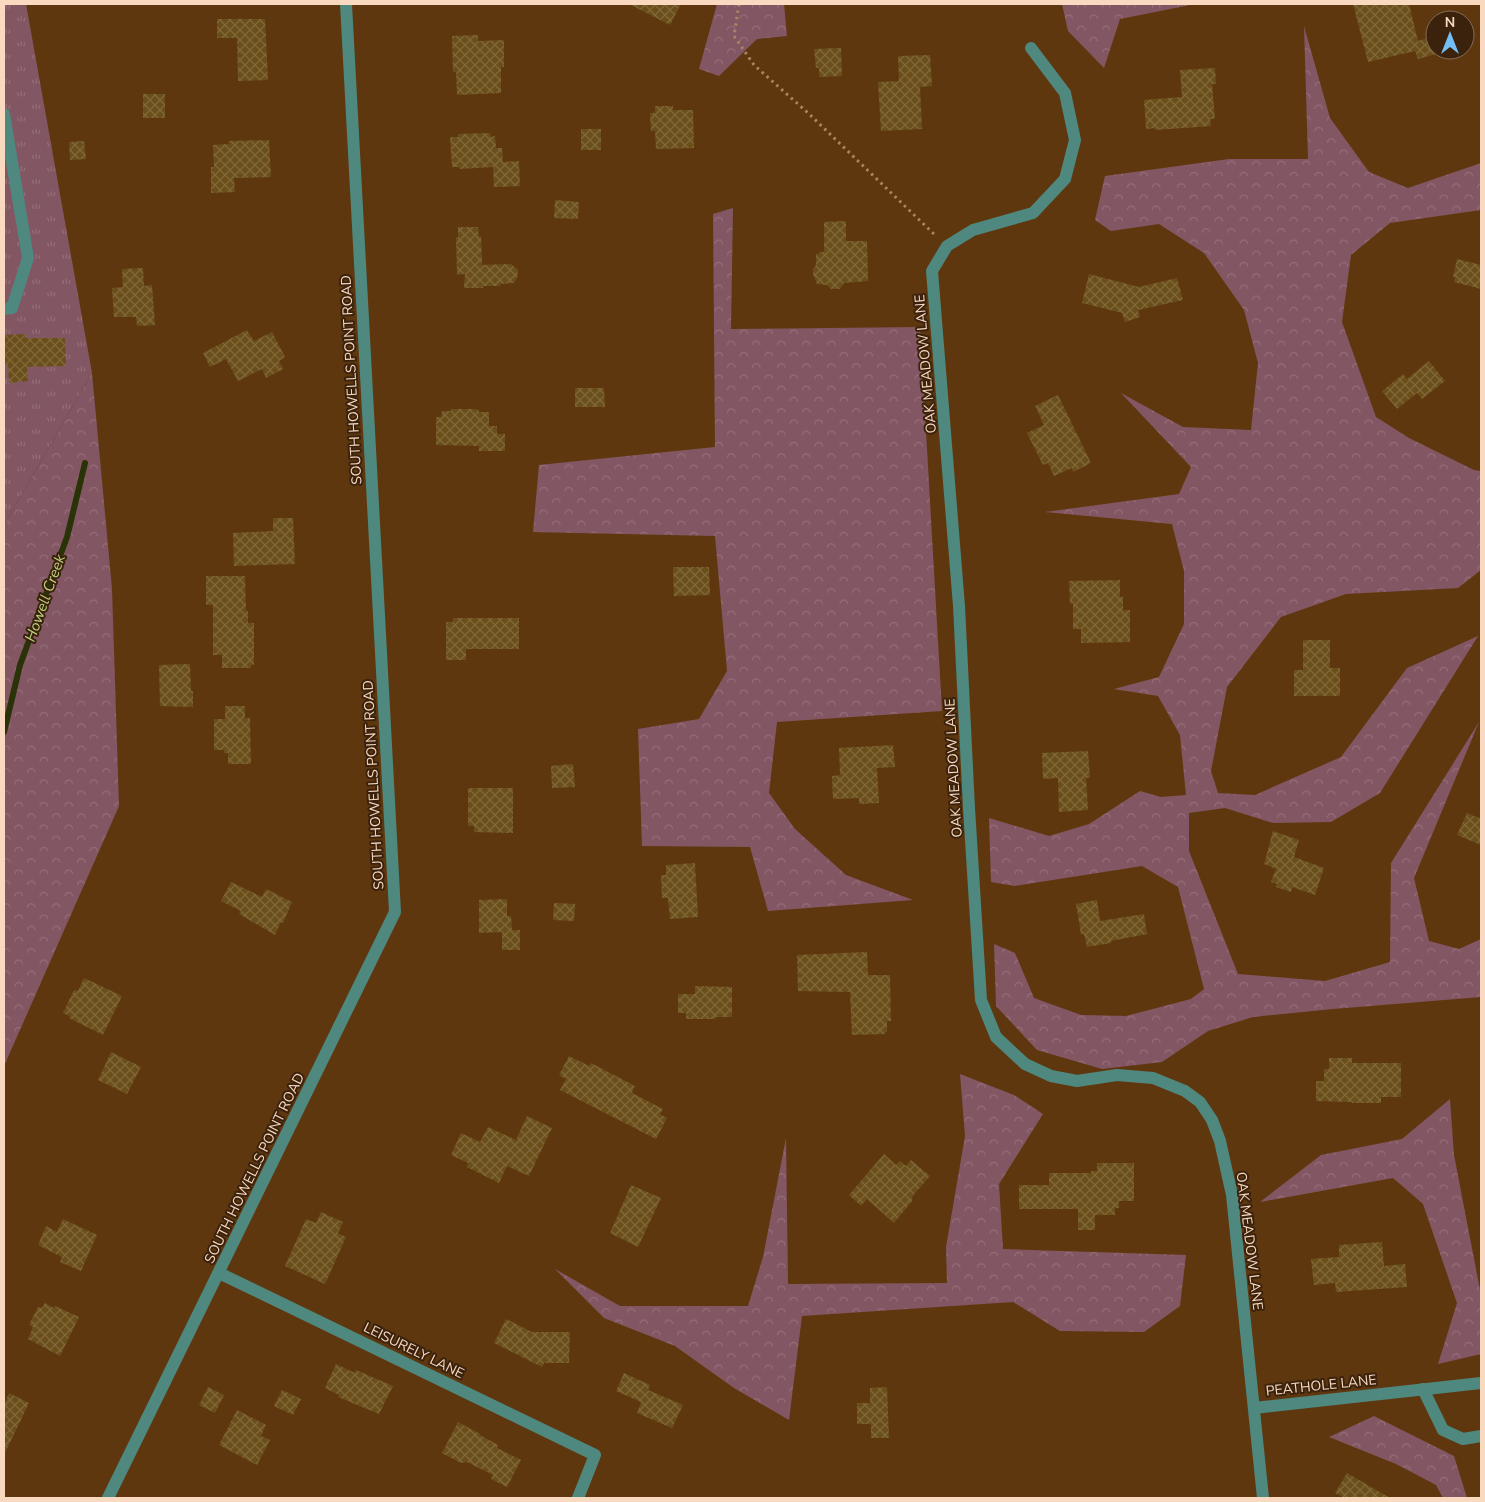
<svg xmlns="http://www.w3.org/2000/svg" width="1485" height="1502" font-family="'Nunito Sans',sans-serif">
<defs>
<pattern id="grass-tufts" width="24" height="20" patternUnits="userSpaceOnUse" patternTransform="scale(1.25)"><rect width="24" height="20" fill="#835663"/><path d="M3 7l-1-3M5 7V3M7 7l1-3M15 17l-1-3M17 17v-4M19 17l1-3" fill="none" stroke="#956e78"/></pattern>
<pattern id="forest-crowns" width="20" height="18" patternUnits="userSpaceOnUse" patternTransform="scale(1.25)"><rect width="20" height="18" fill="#835663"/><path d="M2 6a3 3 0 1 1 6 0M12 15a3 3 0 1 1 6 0" fill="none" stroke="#956e78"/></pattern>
<pattern id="building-cross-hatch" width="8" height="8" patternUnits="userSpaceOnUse" patternTransform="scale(1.25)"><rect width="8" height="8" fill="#6a4f1a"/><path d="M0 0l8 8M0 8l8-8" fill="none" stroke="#80683a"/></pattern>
</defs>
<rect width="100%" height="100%" fill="#5f370f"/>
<path fill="url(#grass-tufts)" d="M4,4H26L92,373L4,525Z"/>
<g fill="url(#forest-crowns)">
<path d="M717,4H784L787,36L757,39L719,76L699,69Z"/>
<path d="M1062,4H1195L1120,19L1104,68L1068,31Z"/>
<path d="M1304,26L1330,118L1369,172L1408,188L1481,163V210L1390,223L1351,255L1342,322L1376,417L1409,438L1474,470L1481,471V570L1458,588L1346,594L1281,617L1227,687L1211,771L1218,793L1255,795L1341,757L1407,668L1478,636L1380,793L1331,822L1273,823L1225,808L1189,813V851L1238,974L1325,981L1390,962L1391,863L1479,722L1414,878L1429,941L1459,949L1481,939V997L1333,1009L1253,1017L1208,1031L1162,1062L1102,1069L1037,1050L996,1006L994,944L1015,953L1034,998L1081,1015L1126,1016L1191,999L1204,989L1178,887L1142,866L1015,886L991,882L989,818L1049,836L1089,824L1140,791L1161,797L1186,795L1180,735L1158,696L1114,689L1159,677L1184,624V571L1172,524L1045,512L1179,494L1191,467L1121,393L1183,427L1251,430L1258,363L1244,310L1204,253L1159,224L1111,231L1095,220L1105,176L1229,159H1308Z"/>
<path d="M733,208L731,329L920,327L942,711L777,722L769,793L795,829L846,875L913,900L768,911L750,847L642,846L638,729L699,719L727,671L715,536L533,532L539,465L715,447L713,214Z"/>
<path d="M92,373L112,589L119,806L4,1066V525Z"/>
<path d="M960,1074L1014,1095L1043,1114L999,1184L1003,1249L1186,1255L1180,1306L1144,1332L1060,1331L1013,1302L802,1316L789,1420L734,1388L675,1346L604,1318L555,1269L620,1306H748L763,1257L786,1138L788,1284L947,1283L946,1247L965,1136Z"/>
<path d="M1450,1099L1454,1155L1481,1295V1354L1438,1364L1457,1303L1423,1204L1393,1178L1260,1202L1321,1155L1402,1139Z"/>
<path d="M1374,1416L1454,1456L1467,1498H1443L1436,1485L1396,1464L1329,1437Z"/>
</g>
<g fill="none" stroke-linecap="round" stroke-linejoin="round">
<path stroke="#2a3308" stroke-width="6" d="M4,732L20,665L67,537L85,463"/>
</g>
<g fill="url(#building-cross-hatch)">
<path d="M629,4H681L670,25Z"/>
<path d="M1353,4H1409L1418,41L1431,37L1436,54L1418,59L1415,51L1368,62Z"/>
<path d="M217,19H265L268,80L238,81L237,38H217Z"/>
<path d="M478,35V41L504,40V67H501V93L457,95L456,72H453L452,36Z"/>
<path d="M841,48L842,76L819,77V68H816L814,49Z"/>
<path d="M930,55L932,86L920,87L922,129L881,131L878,82L899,81L898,56Z"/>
<path d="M1215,68L1216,84H1212L1215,119H1210L1211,126L1155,130V128L1146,129L1144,100L1182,97L1180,70Z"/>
<rect x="143" y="94" width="22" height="24"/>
<path d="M655,106H673V110H693L694,148L656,149L655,131H651L650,113H655Z"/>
<rect x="581" y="129" width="20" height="21"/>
<path d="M490,133L491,137L495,136L496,148H502L503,162L519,161L520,186L494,187L493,167L460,169L459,167H452L450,137H458V134Z"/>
<path d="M269,140L271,177L234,178L235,192L211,193V167H214L213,145L229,144V141Z"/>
<path d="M84,141L86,159L70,160L69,142Z"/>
<path d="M555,200L579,202L578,219L554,218Z"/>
<path d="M846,221V241H867L868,281L844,283L840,289H831L827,285L817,284L813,274V269L816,265V254H819V252H824V222Z"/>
<path d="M458,227H478L479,237L481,236L482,265L511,264L518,270L517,278L514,283L500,284V286H483V288H464L465,274L457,275L456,237L458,238Z"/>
<path d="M1457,259L1481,265V289L1454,282L1455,277H1453Z"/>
<path d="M143,268L144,286L152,285L155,325L137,326L136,317H114L112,288L123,287L122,269Z"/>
<path d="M1089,274L1139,287L1177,278L1183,300L1138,310L1140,317L1125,322L1122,313L1082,303Z"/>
<path d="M247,330L254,341L272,332L285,357L279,361L283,369L266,378L262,369L238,381L226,359L210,367L203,353Z"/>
<path d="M25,334V338H65L66,366L27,367L28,381L9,383L8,364L4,365V335Z"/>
<path d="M1429,361L1445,381L1422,399L1417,393L1397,409L1382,391L1403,374L1407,379Z"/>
<path d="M575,388H604L605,407H575Z"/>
<path d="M1058,395L1091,463L1073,472L1072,468L1054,476L1048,463L1043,465L1027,433L1044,425L1035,406Z"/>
<path d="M451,409H474L479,410V412H489V426H497V434H505V451H479V446L436,445V417H441L442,411H451Z"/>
<path d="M273,518H293L295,564L234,566L233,533L273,531Z"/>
<path d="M673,567H709L710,595L674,596Z"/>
<path d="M206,576H245L246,611H248V623H254V665H251V668H222V655H213V605H206Z"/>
<path d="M1120,580V597H1123V610H1130V642L1081,643V629H1073V603L1070,604L1069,581Z"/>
<path d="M453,618H519V649H466V660H446V622H453Z"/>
<path d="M1303,640H1330V668H1340V696H1294V670H1303Z"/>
<path d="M190,664L191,691H193V707L160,706L159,665Z"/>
<path d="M225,706H245V718H250L251,764H228V753H224V750H214V719H225Z"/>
<path d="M893,745L895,767L877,768L879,803L859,804V798L833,799L832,776L840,775L839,748Z"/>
<path d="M1088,751L1090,778H1086L1088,810L1059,812L1058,778L1043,779L1042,753Z"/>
<path d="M573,764L575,787L552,788L551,766Z"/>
<path d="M471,788H513V833L474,832V826H468V789Z"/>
<path d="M1467,813L1481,819V845L1457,835Z"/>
<path d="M1273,831L1299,840L1294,857L1324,868L1315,895L1292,887L1291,892L1276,887L1277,884L1271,882L1276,869L1264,864Z"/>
<path d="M695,863L698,917L670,919L668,898H662L661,875H666V865Z"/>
<path d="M231,882L262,897L266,889L292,902L283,923L281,922L275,935L239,914L241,911L221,901Z"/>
<path d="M507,899V916H511L512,930H520V950H502V932L479,933V900Z"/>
<path d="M1097,900L1100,921L1144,914L1147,934L1111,941V943L1087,947L1084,934H1081L1076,904Z"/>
<path d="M554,903L575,904L574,921L553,920Z"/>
<path d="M867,952L868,975H890L891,1021H887V1032H885V1034L852,1035L850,992L798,991L797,955Z"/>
<path d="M84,978L122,996L103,1035L69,1018L70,1016L63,1013L74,990L78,991Z"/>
<path d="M695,986L732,987V1017H716V1019H686V1013H678V994H695Z"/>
<path d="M111,1052L141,1067L127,1094L98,1080Z"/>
<path d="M569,1056L589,1066L591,1063L635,1086L632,1093L663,1109L660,1114L667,1118L656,1139L560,1090L566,1079L559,1075Z"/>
<path d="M1329,1058H1352V1063H1401V1097H1381V1103H1352V1102L1316,1101V1081H1324V1069H1329Z"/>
<path d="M527,1116L552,1128L529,1176L507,1166L499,1183L467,1167L468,1163L451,1155L461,1133L480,1142L488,1127L516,1140Z"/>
<path d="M884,1154L896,1165L900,1161L906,1166L911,1160L930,1176L911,1198L913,1200L894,1223L867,1199L861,1206L849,1195Z"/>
<path d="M1097,1163H1134V1201H1119V1208H1115V1215H1095V1230H1078V1209H1019V1185H1049V1173H1091V1171H1097Z"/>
<path d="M631,1185L661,1198L638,1247L610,1233Z"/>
<path d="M321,1212L343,1222L338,1233L346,1237L325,1284L285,1266L306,1219L316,1223Z"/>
<path d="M63,1219L97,1235L81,1271L60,1262L62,1257L38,1245L46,1226L57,1232Z"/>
<path d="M1382,1242L1384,1266L1405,1264L1407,1287L1336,1292L1335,1283L1314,1285L1311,1259L1339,1257V1245Z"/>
<path d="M45,1303L54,1308L55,1306L79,1317L60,1356L28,1339L33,1327L29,1325L38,1307L42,1308Z"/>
<path d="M506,1319L532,1332H570L569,1363H544L542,1367L494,1343Z"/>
<path d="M336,1364L355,1373L356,1370L393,1386L379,1414L338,1397L339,1395L325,1388Z"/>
<path d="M624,1373L650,1385L648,1390L683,1405L672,1428L637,1413L641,1402L616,1391Z"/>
<path d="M208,1387L224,1395L215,1413L199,1405Z"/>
<path d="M887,1387L889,1438H871V1424H857V1403H870V1388Z"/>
<path d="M282,1390L301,1399L293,1415L274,1406Z"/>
<path d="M9,1393L29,1403L4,1455V1405Z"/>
<path d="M237,1410L266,1425L261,1436L270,1440L257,1465L219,1445Z"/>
<path d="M458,1422L480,1434V1435L498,1445L497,1448L521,1460L507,1487L491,1479L493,1475L467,1462L461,1463L442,1453Z"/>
<path d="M1347,1473L1390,1498H1345L1335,1493Z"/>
</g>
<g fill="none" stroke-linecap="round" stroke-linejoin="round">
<path stroke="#a98564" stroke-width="3" stroke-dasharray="2.5 4" stroke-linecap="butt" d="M739,4L734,36L754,65L807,112L935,235"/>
<g stroke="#4e887e" stroke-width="12">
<path d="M1031,48L1065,93L1075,140L1065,179L1033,213L973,230L947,246L932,271L959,606L969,808L981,1000L996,1037L1025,1064L1051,1076L1077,1081L1117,1075L1153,1078L1185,1091L1200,1102L1212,1120L1220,1141L1232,1195L1263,1498"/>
<path d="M4,114L28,258L12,308L4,309"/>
<path d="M219,1273L595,1455L578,1498"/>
<path d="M1423,1389L1443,1430L1463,1439L1481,1436"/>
<path d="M1254,1408L1481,1383"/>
<path d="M108,1498L395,912L346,4"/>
</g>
</g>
<g text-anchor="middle" stroke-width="4" stroke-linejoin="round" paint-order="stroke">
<g font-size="14" fill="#f9d9c0" stroke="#3a220d">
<text transform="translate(925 364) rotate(-95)" y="5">OAK MEADOW LANE</text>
<text transform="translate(351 380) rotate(-93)" y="5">SOUTH HOWELLS POINT ROAD</text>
<text transform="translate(953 768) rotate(-93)" y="5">OAK MEADOW LANE</text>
<text transform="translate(373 785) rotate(-93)" y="5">SOUTH HOWELLS POINT ROAD</text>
<text transform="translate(254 1168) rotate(-64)" y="5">SOUTH HOWELLS POINT ROAD</text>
<text transform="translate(1250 1241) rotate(83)" y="5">OAK MEADOW LANE</text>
<text transform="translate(414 1350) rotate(26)" y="5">LEISURELY LANE</text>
<text transform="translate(1321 1385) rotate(-6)" y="5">PEATHOLE LANE</text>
</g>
<g font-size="15" font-style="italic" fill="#bbd17d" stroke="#3a220d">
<text transform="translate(45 598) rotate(-70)" y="5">Howell Creek</text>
</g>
</g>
<rect width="1485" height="1502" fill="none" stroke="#f9d9c0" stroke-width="10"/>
<g transform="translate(1450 35)"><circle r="24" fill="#3a220d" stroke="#866b55"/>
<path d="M0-4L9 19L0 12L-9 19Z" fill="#74c0f6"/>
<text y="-8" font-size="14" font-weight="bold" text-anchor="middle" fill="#f9d9c0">N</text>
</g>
</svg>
